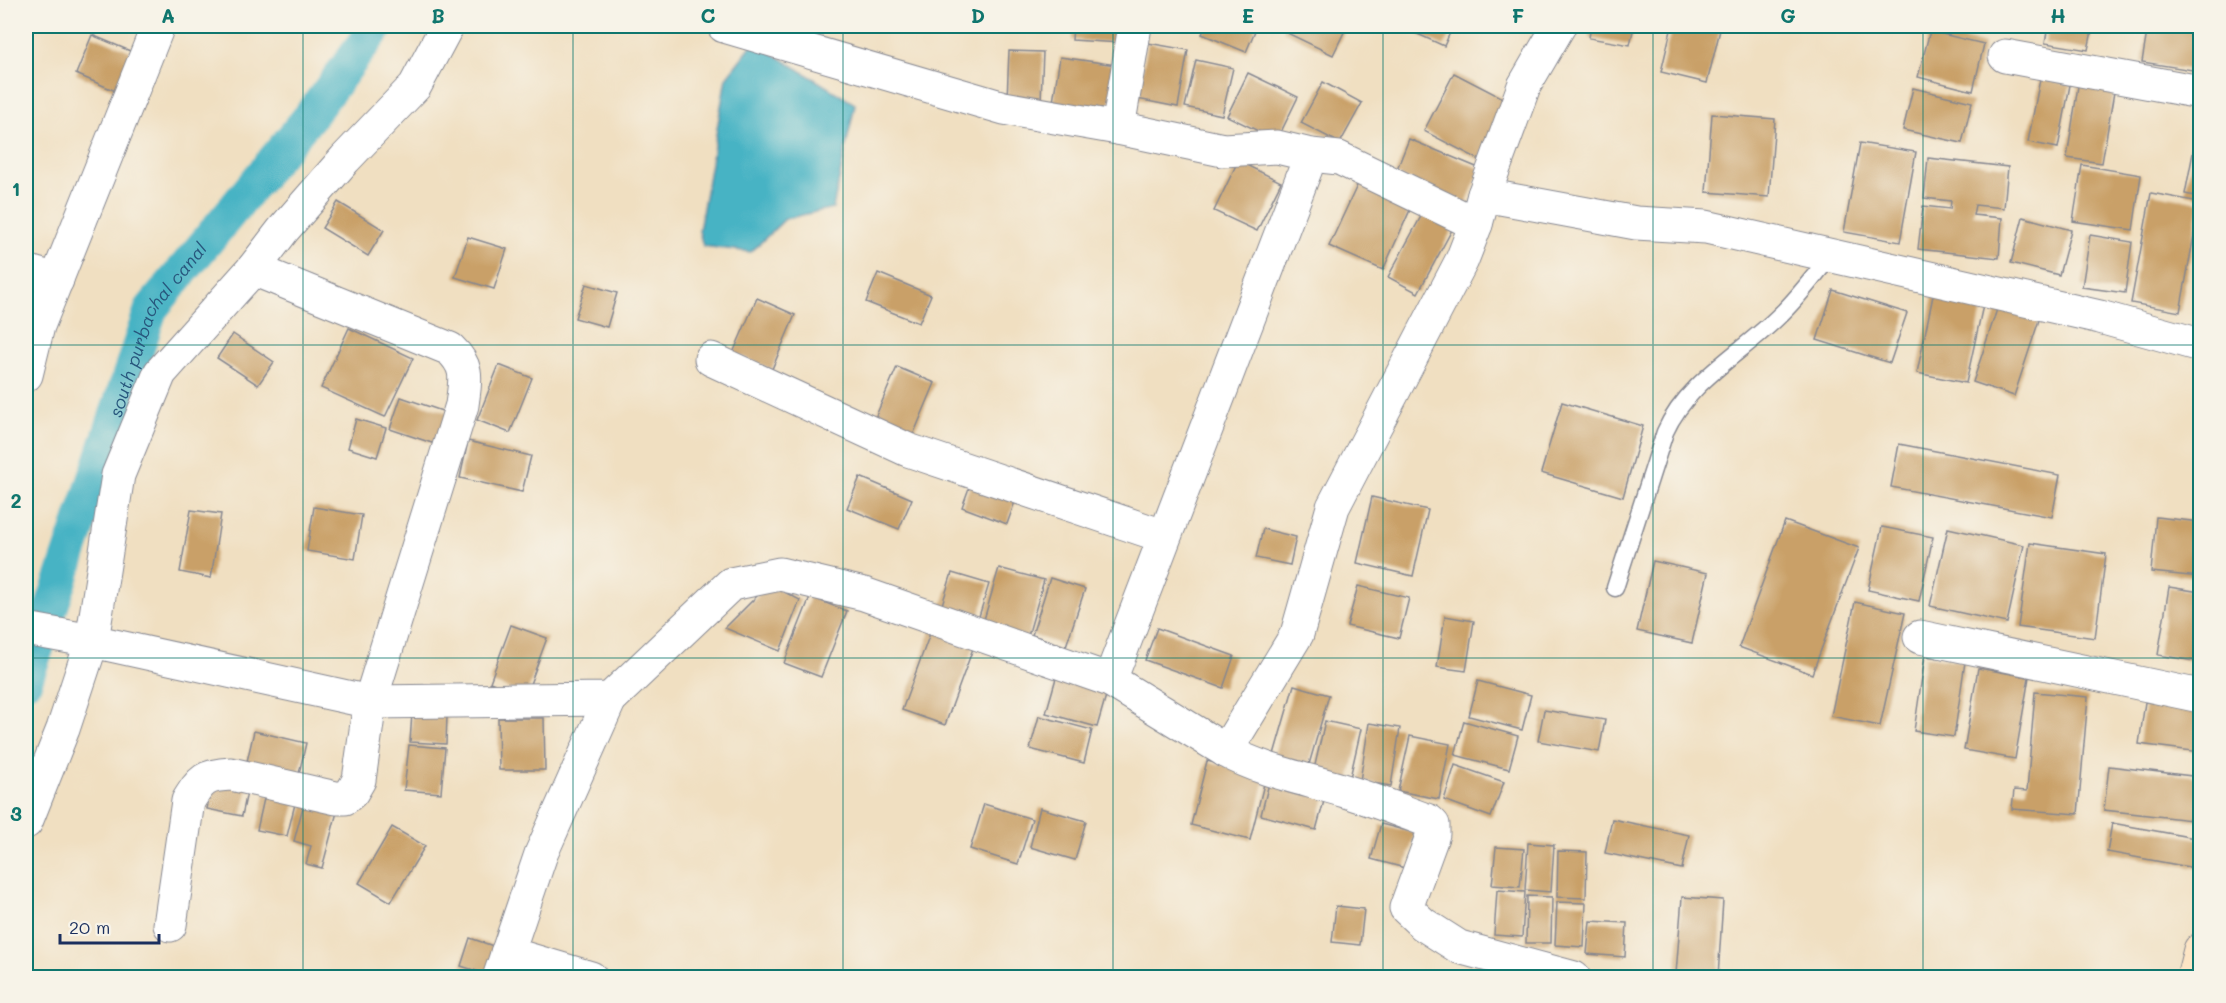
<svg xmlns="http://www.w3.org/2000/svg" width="2226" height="1003" font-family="Mali,sans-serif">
<rect width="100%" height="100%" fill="#f7f3e8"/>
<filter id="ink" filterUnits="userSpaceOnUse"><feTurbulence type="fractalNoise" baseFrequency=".0167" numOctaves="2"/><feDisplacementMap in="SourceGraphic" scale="12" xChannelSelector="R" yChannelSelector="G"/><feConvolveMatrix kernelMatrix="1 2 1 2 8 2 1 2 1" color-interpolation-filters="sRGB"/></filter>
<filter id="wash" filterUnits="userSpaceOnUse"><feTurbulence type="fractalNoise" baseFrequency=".008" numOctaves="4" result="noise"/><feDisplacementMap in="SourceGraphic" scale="24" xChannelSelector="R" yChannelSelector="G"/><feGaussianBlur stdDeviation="1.35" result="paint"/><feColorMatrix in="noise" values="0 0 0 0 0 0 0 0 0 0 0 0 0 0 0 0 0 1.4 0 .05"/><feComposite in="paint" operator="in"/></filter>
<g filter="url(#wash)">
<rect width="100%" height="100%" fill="#f0dfc1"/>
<path fill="#47b3c4" stroke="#317191" stroke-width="1.5" d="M754,42L855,104L833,208L785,219L751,252L703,246L699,231L726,78Z"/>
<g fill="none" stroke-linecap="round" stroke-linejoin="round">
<path stroke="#47b3c4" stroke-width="34" id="s1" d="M26,680L62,577L151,309L310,116L377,26"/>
</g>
<g id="blocks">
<g fill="#c9a068">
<path d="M117,26H132L130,31Z"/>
<path d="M1073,26H1122L1121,43L1072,40Z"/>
<path d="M1206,26H1257L1246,52L1202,34Z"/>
<path d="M1285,26H1347L1333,55L1283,31Z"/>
<path d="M1400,26H1453L1444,46Z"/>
<path d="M1591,26H1634L1630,45L1589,38Z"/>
<path d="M1672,26H1721L1707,83L1661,72Z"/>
<path d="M2048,26H2093L2088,50L2045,43Z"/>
<path d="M2148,26H2200L2192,70L2142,62Z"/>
<path d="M1930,31L1984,44L1973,91L1918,77Z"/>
<path d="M92,35L142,56L125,95L76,74Z"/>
<path d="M1148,43L1188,50L1178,107L1137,99Z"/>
<path d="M1009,51L1043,52L1041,100L1007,99Z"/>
<path d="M1060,57L1116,65L1110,109L1053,102Z"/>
<path d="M1196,60L1233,68L1222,115L1185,107Z"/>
<path d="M1248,73L1298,97L1277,140L1227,116Z"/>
<path d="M1454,73L1510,102L1480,160L1424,131Z"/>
<path d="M2040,79L2070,85L2058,148L2028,142Z"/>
<path d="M1323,82L1362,103L1340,143L1301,123Z"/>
<path d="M2078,86L2114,92L2102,163L2067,158Z"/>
<path d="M1913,88L1972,102L1962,143L1903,130Z"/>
<path d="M1712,114L1775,119L1769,197L1706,192Z"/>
<path d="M2199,122H2200V197L2185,194Z"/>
<path d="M1409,139L1481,169L1466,203L1395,174Z"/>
<path d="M1860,143L1916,152L1900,242L1844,232Z"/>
<path d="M1928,158L2008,167L2004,208L1975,205L1973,215L2002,218L1999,258L1918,249L1923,206L1950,209L1951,201L1924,198Z"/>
<path d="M1238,161L1281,182L1257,231L1214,211Z"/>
<path d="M2082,165L2141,175L2133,230L2073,221Z"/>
<path d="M1361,177L1414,201L1383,270L1329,246Z"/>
<path d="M2151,193L2200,202L2180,312L2131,303Z"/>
<path d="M338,202L384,230L368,256L322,228Z"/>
<path d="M1424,211L1454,226L1418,293L1388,277Z"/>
<path d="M2023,217L2071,230L2059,275L2011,263Z"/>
<path d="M2090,235L2132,242L2125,293L2082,287Z"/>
<path d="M468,237L507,249L494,289L455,277Z"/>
<path d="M878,273L931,295L919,323L866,302Z"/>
<path d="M586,284L617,293L607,327L575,318Z"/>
<path d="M1935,286L1985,296L1966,383L1917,373Z"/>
<path d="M1833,290L1907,313L1890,363L1817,340Z"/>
<path d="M2001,297L2042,311L2014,396L1973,382Z"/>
<path d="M757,298L795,315L772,369L733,353Z"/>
<path d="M349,328L413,358L385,417L321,388Z"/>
<path d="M233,334L274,362L258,385L217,358Z"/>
<path d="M499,365L532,378L510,433L477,420Z"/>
<path d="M897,367L935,383L911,440L872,425Z"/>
<path d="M401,397L448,413L438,445L390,429Z"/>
<path d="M1562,402L1643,426L1623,497L1541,473Z"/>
<path d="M356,419L386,428L377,457L348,448Z"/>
<path d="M468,441L531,456L522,492L460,478Z"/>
<path d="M1899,444L2060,475L2052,517L1891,487Z"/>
<path d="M860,477L912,499L899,529L847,508Z"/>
<path d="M972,480L1017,496L1007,524L962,507Z"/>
<path d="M1372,497L1428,510L1413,576L1357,563Z"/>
<path d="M314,507L362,515L355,559L307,551Z"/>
<path d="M191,510L221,514L211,578L180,572Z"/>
<path d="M2156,517L2200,522V577L2151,572Z"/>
<path d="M1785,521L1859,548L1812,674L1739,647Z"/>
<path d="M1882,527L1933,537L1919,601L1868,590Z"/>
<path d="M1948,528L2024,545L2007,623L1930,606Z"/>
<path d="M1263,529L1296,537L1290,565L1256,558Z"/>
<path d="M2030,543L2106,554L2095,638L2018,627Z"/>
<path d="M1653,561L1708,573L1692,643L1637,631Z"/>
<path d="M999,568L1044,580L1026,643L981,630Z"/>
<path d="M952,573L989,584L977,623L940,611Z"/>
<path d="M1050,578L1085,589L1066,646L1032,635Z"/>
<path d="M769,584L800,600L780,651L725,628Z"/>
<path d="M1358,586L1409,598L1399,638L1347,626Z"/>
<path d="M2169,587L2200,592V662L2158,655Z"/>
<path d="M810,597L847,611L821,677L784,663Z"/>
<path d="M1855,602L1905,613L1880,726L1831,716Z"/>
<path d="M1445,616L1474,621L1466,671L1437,667Z"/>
<path d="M511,625L547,638L526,695L490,682Z"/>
<path d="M932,628L975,643L945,725L902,710Z"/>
<path d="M1157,628L1234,656L1223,688L1145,660Z"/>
<path d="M1925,656L1965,662L1954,737L1914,731Z"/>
<path d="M1978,668L2029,677L2015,759L1964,750Z"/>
<path d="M1058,671L1109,685L1097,727L1046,713Z"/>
<path d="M1478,681L1531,695L1522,730L1469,716Z"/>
<path d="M1294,685L1329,695L1308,768L1273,758Z"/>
<path d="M2035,692L2088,697L2078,814L2012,809L2014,790L2027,791Z"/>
<path d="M2145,702L2200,709V752L2139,744Z"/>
<path d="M1544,710L1605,720L1599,752L1538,741Z"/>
<path d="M412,713L447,715L446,744L410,742Z"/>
<path d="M1039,716L1092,730L1084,763L1030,749Z"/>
<path d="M498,718H544L545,770H499Z"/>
<path d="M1325,721L1361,729L1349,782L1313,774Z"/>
<path d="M1464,721L1518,736L1509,769L1455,755Z"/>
<path d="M1369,723L1400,728L1391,786L1360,781Z"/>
<path d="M254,731L306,743L298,778L246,766Z"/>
<path d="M1410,736L1450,744L1439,799L1398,791Z"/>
<path d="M409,745L445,748L441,793L404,790Z"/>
<path d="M1207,761L1266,776L1250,840L1191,825Z"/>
<path d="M1455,765L1504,782L1491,817L1444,800Z"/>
<path d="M2109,766L2200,777V821L2104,810Z"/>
<path d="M1271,775L1327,790L1316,830L1261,815Z"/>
<path d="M212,780L248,787L242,816L207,809Z"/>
<path d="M265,794L296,800L287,836L257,830Z"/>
<path d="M304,803L337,812L322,868L306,864L311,846L294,841Z"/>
<path d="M984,804L1032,819L1018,864L970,849Z"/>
<path d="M1040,808L1086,821L1075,860L1030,847Z"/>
<path d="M1612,819L1689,835L1682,869L1605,853Z"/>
<path d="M2112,823L2200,839V869L2107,852Z"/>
<path d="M1381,824L1415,833L1405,868L1371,859Z"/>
<path d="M392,827L425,846L391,902L359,883Z"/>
<path d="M1528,843L1554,845L1551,892L1525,890Z"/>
<path d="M1496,847L1524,849L1520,887L1492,885Z"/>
<path d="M1558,851L1587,852L1586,898L1557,897Z"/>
<path d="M1497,890L1525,892L1522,937L1494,935Z"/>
<path d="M1527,896L1552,897L1551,943H1526Z"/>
<path d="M1682,897L1723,900L1718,977L1676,974Z"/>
<path d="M1557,902L1586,903L1584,947L1555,945Z"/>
<path d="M1336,906L1364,909L1360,945L1332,942Z"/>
<path d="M1590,921L1627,923L1625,957L1587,954Z"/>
<path d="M470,938L502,949L492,976L461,966Z"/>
</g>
</g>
</g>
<g filter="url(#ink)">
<use href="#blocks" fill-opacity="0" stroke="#868790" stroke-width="1.5"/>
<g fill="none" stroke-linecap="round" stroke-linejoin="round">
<g stroke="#868790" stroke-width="19">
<path id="lane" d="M1615,588L1665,432C1687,382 1742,353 1780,315C1799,297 1815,275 1831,255"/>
</g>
<g stroke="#868790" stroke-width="35">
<g id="street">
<path d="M724,26L1004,108L1118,128L1223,150L1277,147L1311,155L1339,158L1476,224"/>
<path d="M2005,56L2200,92"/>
<path d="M1118,128L1135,26"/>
<path d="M1484,195L1524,86L1559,26"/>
<path d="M26,271L57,280"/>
<path d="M711,359L908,450L1163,536"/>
<path d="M26,375L38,326L158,26"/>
<path d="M26,629L92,641L370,702L610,699L731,584L780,574L864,594L1110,680L1226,751L1297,634L1333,507L1462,260L1476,224L1484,195L1636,223L1706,227L2100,317L2200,345"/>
<path d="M1920,637L2200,696"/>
<path d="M1110,680L1311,155"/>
<path d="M1226,751C1262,771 1306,779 1345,791C1374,800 1401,811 1429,821L1433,825V834L1406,908L1423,924L1459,947L1574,978"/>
<path d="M26,822L63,729L92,641L118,475L160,373L253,269L283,230L345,159L415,86L447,26"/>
<path d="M170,925L188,801C201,780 205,775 231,774L336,798H345L352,792L359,780L370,702L462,405C465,380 470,368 450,349L253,269"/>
<path d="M507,953L591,978"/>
<path d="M499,978L541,854L610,699"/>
</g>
</g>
<g stroke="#868790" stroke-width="35">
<path id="secondary" d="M2193,978L2200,950"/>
</g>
<use href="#lane" stroke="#fff" stroke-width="16"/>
<use href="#street" stroke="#fff" stroke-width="33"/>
<use href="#secondary" stroke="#fde5c5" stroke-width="33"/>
</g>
</g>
<path fill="none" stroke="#0f766e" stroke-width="1.5" stroke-opacity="0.55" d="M303,26V978M573,26V978M843,26V978M1113,26V978M1383,26V978M1653,26V978M1923,26V978M26,345H2200M26,658H2200"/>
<g text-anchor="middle" stroke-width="5" stroke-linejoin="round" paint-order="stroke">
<g font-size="18" font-style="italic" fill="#28577d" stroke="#f7f3e8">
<text dy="6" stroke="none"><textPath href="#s1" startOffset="376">south purbachal canal</textPath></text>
</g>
</g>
<rect width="2226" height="1003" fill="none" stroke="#f7f3e8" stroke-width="66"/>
<path d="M60 934v9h99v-9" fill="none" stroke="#1b2f5e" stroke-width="3"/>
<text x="69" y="934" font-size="18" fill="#1b2f5e" stroke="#f7f3e8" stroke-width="4.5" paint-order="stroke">20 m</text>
<rect x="33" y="33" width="2160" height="937" fill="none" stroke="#0f766e" stroke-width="2"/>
<g font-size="20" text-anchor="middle" font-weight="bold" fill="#0f766e">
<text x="168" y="23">A</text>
<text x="438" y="23">B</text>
<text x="708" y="23">C</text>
<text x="978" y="23">D</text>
<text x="1248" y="23">E</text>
<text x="1518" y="23">F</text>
<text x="1788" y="23">G</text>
<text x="2058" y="23">H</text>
<text x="16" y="196">1</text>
<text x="16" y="508">2</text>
<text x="16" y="821">3</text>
</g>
</svg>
